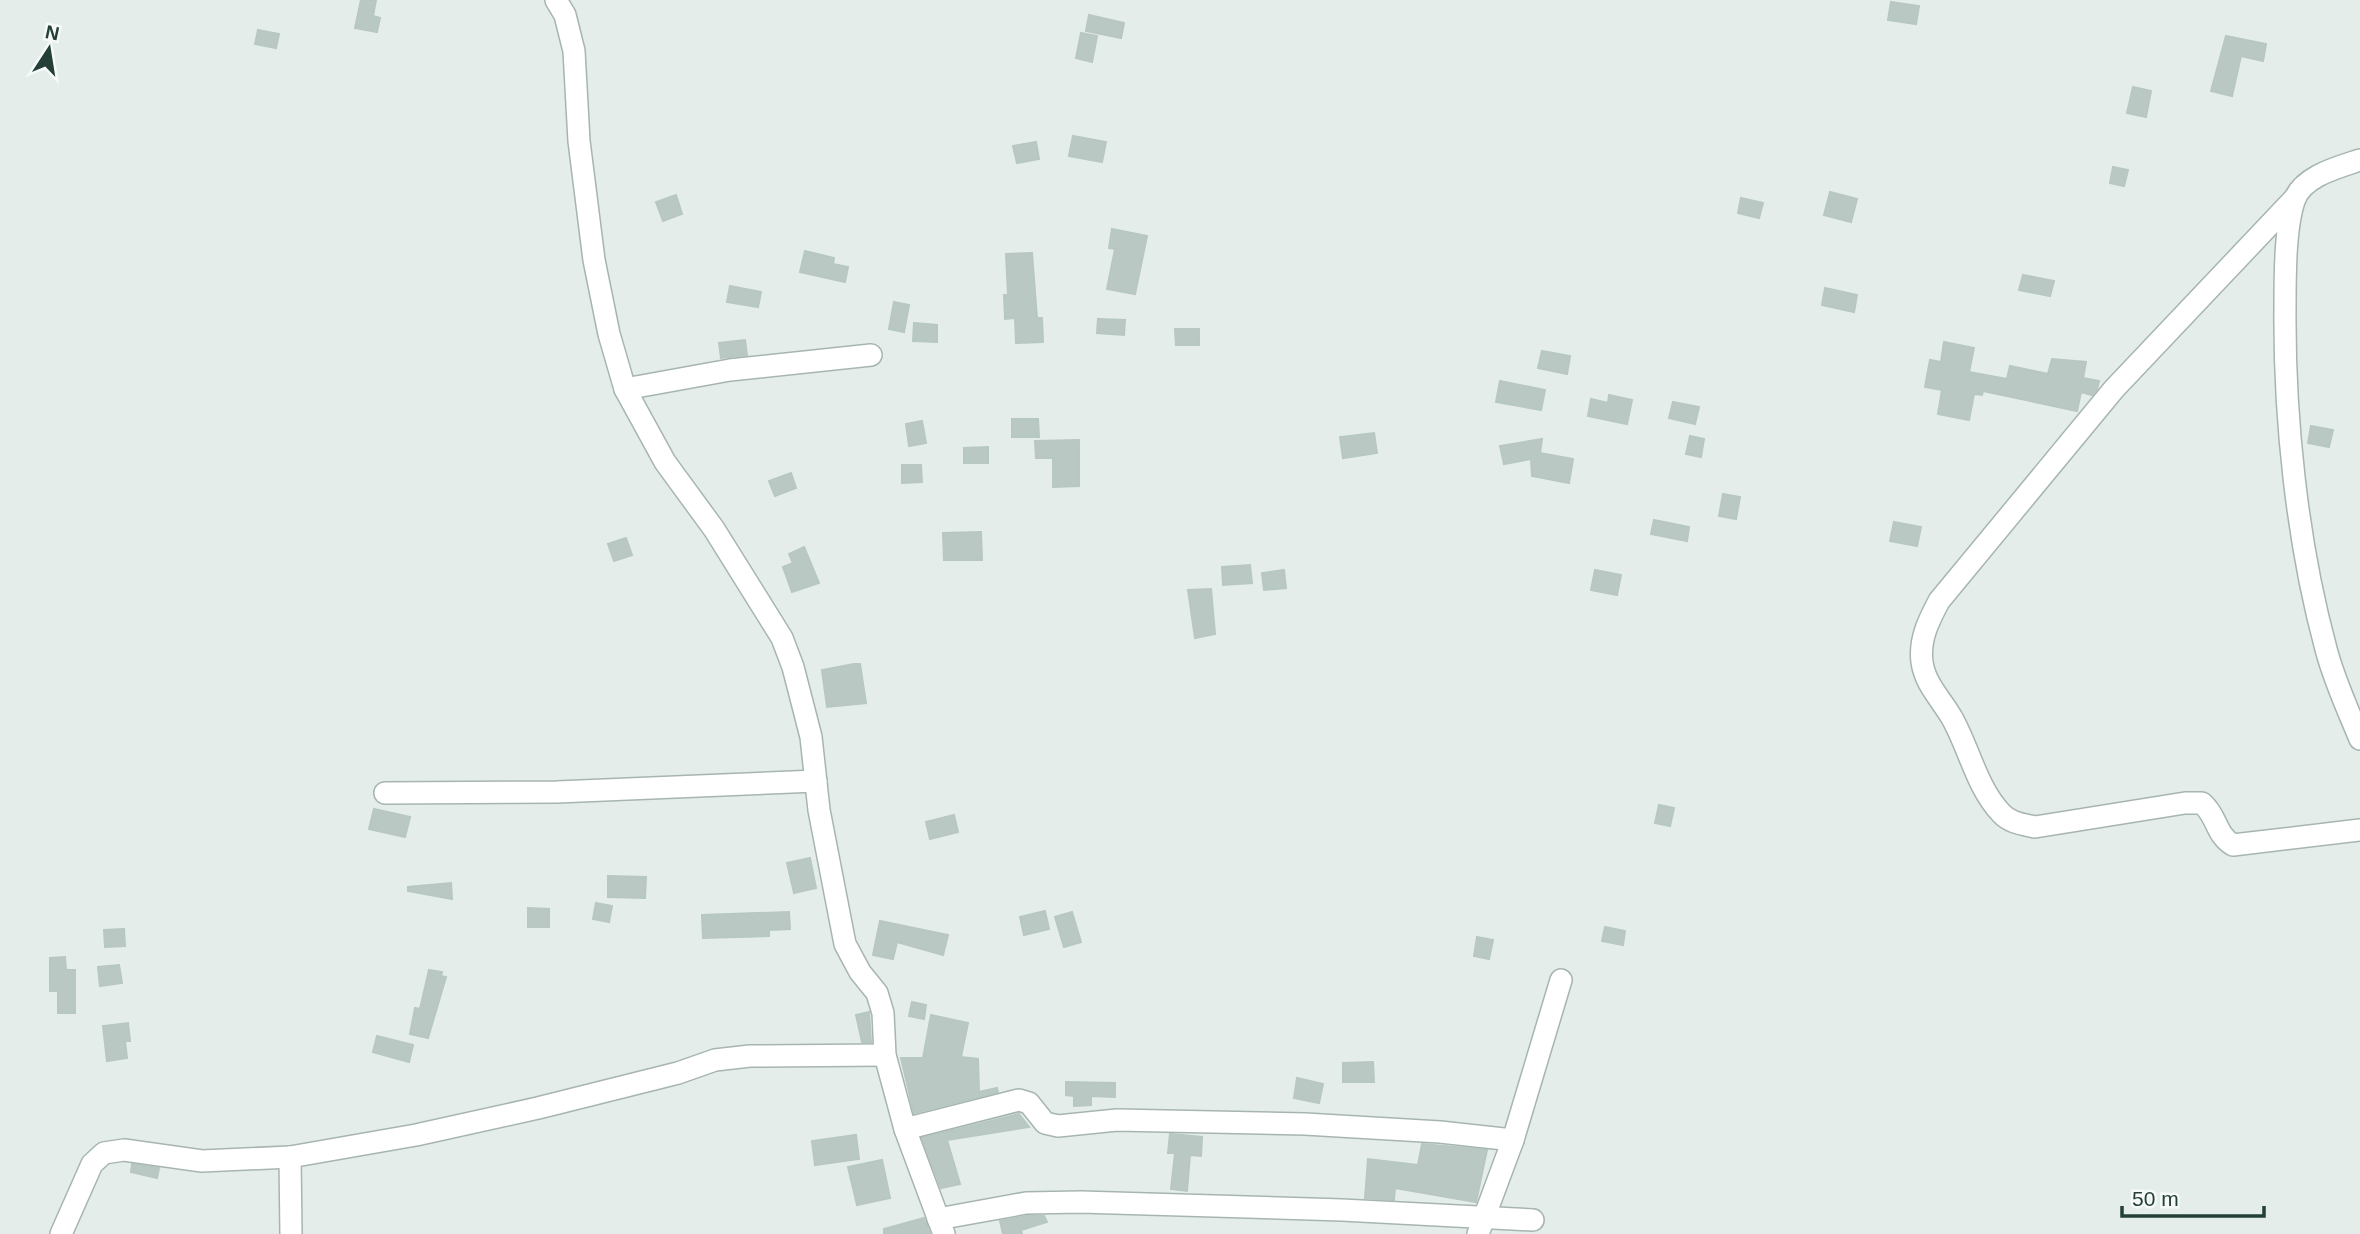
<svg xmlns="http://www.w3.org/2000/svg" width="2360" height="1234" font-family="Helvetica,sans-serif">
<rect width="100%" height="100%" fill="#e4edea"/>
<g fill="#bac8c3" stroke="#b7c7c1" stroke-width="2">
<path d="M361,0H376L373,16L380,18L377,32L355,28Z"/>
<path d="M1891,2L1919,6L1916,24L1888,20Z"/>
<path d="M1089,15L1124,23L1121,38L1086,31Z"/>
<path d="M258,30L279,34L276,48L255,44Z"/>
<path d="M1081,33L1097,36L1092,62L1076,58Z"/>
<path d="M2226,36L2266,44L2263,61L2241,56L2232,96L2211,91Z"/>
<path d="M2133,87L2151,91L2146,117L2127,113Z"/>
<path d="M1073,136L1106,142L1102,162L1069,156Z"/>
<path d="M1036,142L1039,159L1017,163L1013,146Z"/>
<path d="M2113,167L2128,170L2124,186L2110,183Z"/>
<path d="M1830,192L1857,199L1851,222L1824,215Z"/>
<path d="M676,195L682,214L663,221L656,202Z"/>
<path d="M1741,198L1763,203L1759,218L1738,213Z"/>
<path d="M1112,229L1147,236L1135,294L1107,289L1115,249L1109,248Z"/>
<path d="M805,251L834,258L833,264L848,267L845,282L800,272Z"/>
<path d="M1032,253L1037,318H1042L1043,342L1016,343L1015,318L1005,319L1004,295H1008L1006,254Z"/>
<path d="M2023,275L2054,281L2050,296L2019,290Z"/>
<path d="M730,286L761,292L758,307L727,302Z"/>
<path d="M1825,288L1857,295L1854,312L1822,305Z"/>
<path d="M894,302L909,305L904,332L889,329Z"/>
<path d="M1098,319L1125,320L1124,335L1097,333Z"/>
<path d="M914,323L937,325V342L913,341Z"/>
<path d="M1175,329H1199V345H1176Z"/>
<path d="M745,340L747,355L721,358L719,343Z"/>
<path d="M1944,342L1974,348L1969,372L2007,379L2010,366L2048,374L2052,359L2086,362L2083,378L2099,381L2097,389L2092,395L2081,392L2077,411L1983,391L1982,395L1974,394L1969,420L1938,414L1942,390L1925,387L1930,360L1941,362Z"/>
<path d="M1542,351L1570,356L1567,374L1538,368Z"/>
<path d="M1500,381L1545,390L1541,410L1496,402Z"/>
<path d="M1609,395L1632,400L1627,424L1588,416L1591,399L1608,403Z"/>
<path d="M1673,402L1699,407L1695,424L1669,418Z"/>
<path d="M1012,419H1038L1039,437H1012Z"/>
<path d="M922,421L926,443L909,446L906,424Z"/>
<path d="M2311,426L2333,430L2329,447L2308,443Z"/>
<path d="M1374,433L1377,453L1343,458L1340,437Z"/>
<path d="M1690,436L1704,439L1701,457L1686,454Z"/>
<path d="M1542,439L1540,453L1573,459L1569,483L1532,476L1531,459L1504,464L1500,446Z"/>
<path d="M1079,440V486L1053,487V458H1036L1035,441Z"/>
<path d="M988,447V463H964V448Z"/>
<path d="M902,465H921L922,482L902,483Z"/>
<path d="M791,473L796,488L775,496L769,481Z"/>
<path d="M1723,494L1740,497L1736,519L1719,516Z"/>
<path d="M1654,520L1689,527L1687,541L1651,534Z"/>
<path d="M1894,522L1921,527L1917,546L1890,541Z"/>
<path d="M981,532L982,560H944L943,533Z"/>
<path d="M626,538L632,555L614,561L608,544Z"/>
<path d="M804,547L819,583L792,592L783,567L793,563L789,554Z"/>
<path d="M1250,565L1252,583L1223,585L1222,567Z"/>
<path d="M1284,570L1286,588L1264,590L1262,573Z"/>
<path d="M1595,570L1621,575L1617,595L1591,590Z"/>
<path d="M1211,589L1215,634L1195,638L1188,590Z"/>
<path d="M854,664H860L866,703L827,707L822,670Z"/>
<path d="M1659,805L1674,808L1670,826L1655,823Z"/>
<path d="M374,809L410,817L405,837L369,829Z"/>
<path d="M954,815L958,832L930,839L926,822Z"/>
<path d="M810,858L816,888L794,893L787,863Z"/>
<path d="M608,876L646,877L645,898L608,897Z"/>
<path d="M451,883L452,899L408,891V887Z"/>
<path d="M596,903L612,906L609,922L593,919Z"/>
<path d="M528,908L549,909V927H528Z"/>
<path d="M1045,911L1049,929L1024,935L1020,917Z"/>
<path d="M789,912L790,929L769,930V936L703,938L702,915Z"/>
<path d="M1072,912L1081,942L1064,947L1055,917Z"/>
<path d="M880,921L948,935L943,955L897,942L893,959L873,955Z"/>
<path d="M1605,927L1625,931L1623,945L1602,941Z"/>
<path d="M124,929L125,946L105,947L104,930Z"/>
<path d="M1477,937L1493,940L1489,959L1474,956Z"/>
<path d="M65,957L66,970H75V1013H58V991H50V958Z"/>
<path d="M119,965L122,983L100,986L98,967Z"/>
<path d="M429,970L442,972L441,976L446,977L428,1038L410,1034L415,1008L420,1009Z"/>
<path d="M912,1002L926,1005L924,1019L909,1016Z"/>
<path d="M869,1012L871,1042H862L856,1015Z"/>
<path d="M931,1015L968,1023L961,1057L978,1059L979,1092L997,1088L998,1092L914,1113L901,1058H923Z"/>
<path d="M128,1023L130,1041H125L127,1058L107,1061L103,1026Z"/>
<path d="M377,1036L413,1045L409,1062L373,1052Z"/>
<path d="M1373,1062L1374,1082H1343V1063Z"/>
<path d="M1297,1078L1323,1084L1319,1103L1294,1098Z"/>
<path d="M1066,1082L1115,1083V1097L1091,1096V1105L1074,1106V1096L1066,1095Z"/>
<path d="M1019,1114L1029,1127L947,1140L960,1184L941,1188L922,1138Z"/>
<path d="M1170,1134L1202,1137L1201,1156L1190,1155L1187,1191L1171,1189L1175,1153H1168Z"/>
<path d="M856,1135L859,1159L815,1165L812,1141Z"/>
<path d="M1422,1144L1487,1150L1476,1202L1395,1188L1394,1200L1365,1198L1368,1159L1418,1165Z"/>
<path d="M882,1160L890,1198L857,1205L848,1167Z"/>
<path d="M132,1164L159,1168L157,1178L131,1172Z"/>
<path d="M1027,1216H1044L1047,1222L1021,1230L1022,1234H1003L1000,1221Z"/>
<path d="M924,1218L930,1234H884V1229Z"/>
</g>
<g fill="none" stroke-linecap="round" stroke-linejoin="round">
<g stroke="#a7b5b1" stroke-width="24">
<g id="minor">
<path d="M556,0L565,15L574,51L579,141L594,260L609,334L625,389L665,462L714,529L782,638L793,667L811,737L819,810L845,944L860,972L877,993L883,1013L885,1055L905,1129L944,1234"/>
<path d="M2360,160C2339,167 2302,176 2294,201C2285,228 2285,277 2285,307C2284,418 2297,542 2326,649C2334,680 2348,710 2360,739"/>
<path d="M2294,199L2114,389L1939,601C1929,620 1919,639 1922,662C1925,684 1941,699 1952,718C1969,748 1977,788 2001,813C2010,823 2022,824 2035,827L2185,803H2202C2218,817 2215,834 2233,845L2360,830"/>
<path d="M625,389L730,370L871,355"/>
<path d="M385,793L557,792L816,781"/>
<path d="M905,1129L1019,1100L1029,1103L1045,1123L1058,1126L1117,1120L1305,1124L1440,1132L1513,1140"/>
<path d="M290,1157L291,1234"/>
<path d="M938,1219L1026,1203L1081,1202L1342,1210L1533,1220"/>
<path d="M61,1234L92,1164L104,1153L124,1150L202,1161L290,1157L416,1135L538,1108L678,1073L715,1060L750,1056L885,1055"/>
<path d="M1478,1234L1513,1140L1561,980"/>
</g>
</g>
<use href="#minor" stroke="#fff" stroke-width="21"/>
</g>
<g transform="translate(49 49) rotate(12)" stroke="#f5faf8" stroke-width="5" paint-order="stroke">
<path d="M0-5L12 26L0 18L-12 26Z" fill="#243f38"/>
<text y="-10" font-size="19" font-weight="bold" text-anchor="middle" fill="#243f38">N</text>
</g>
<path d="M2122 1206v10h142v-10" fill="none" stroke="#243f38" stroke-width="3.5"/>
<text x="2132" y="1206" font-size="21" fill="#243f38" stroke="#f5faf8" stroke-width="5" paint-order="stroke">50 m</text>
</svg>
